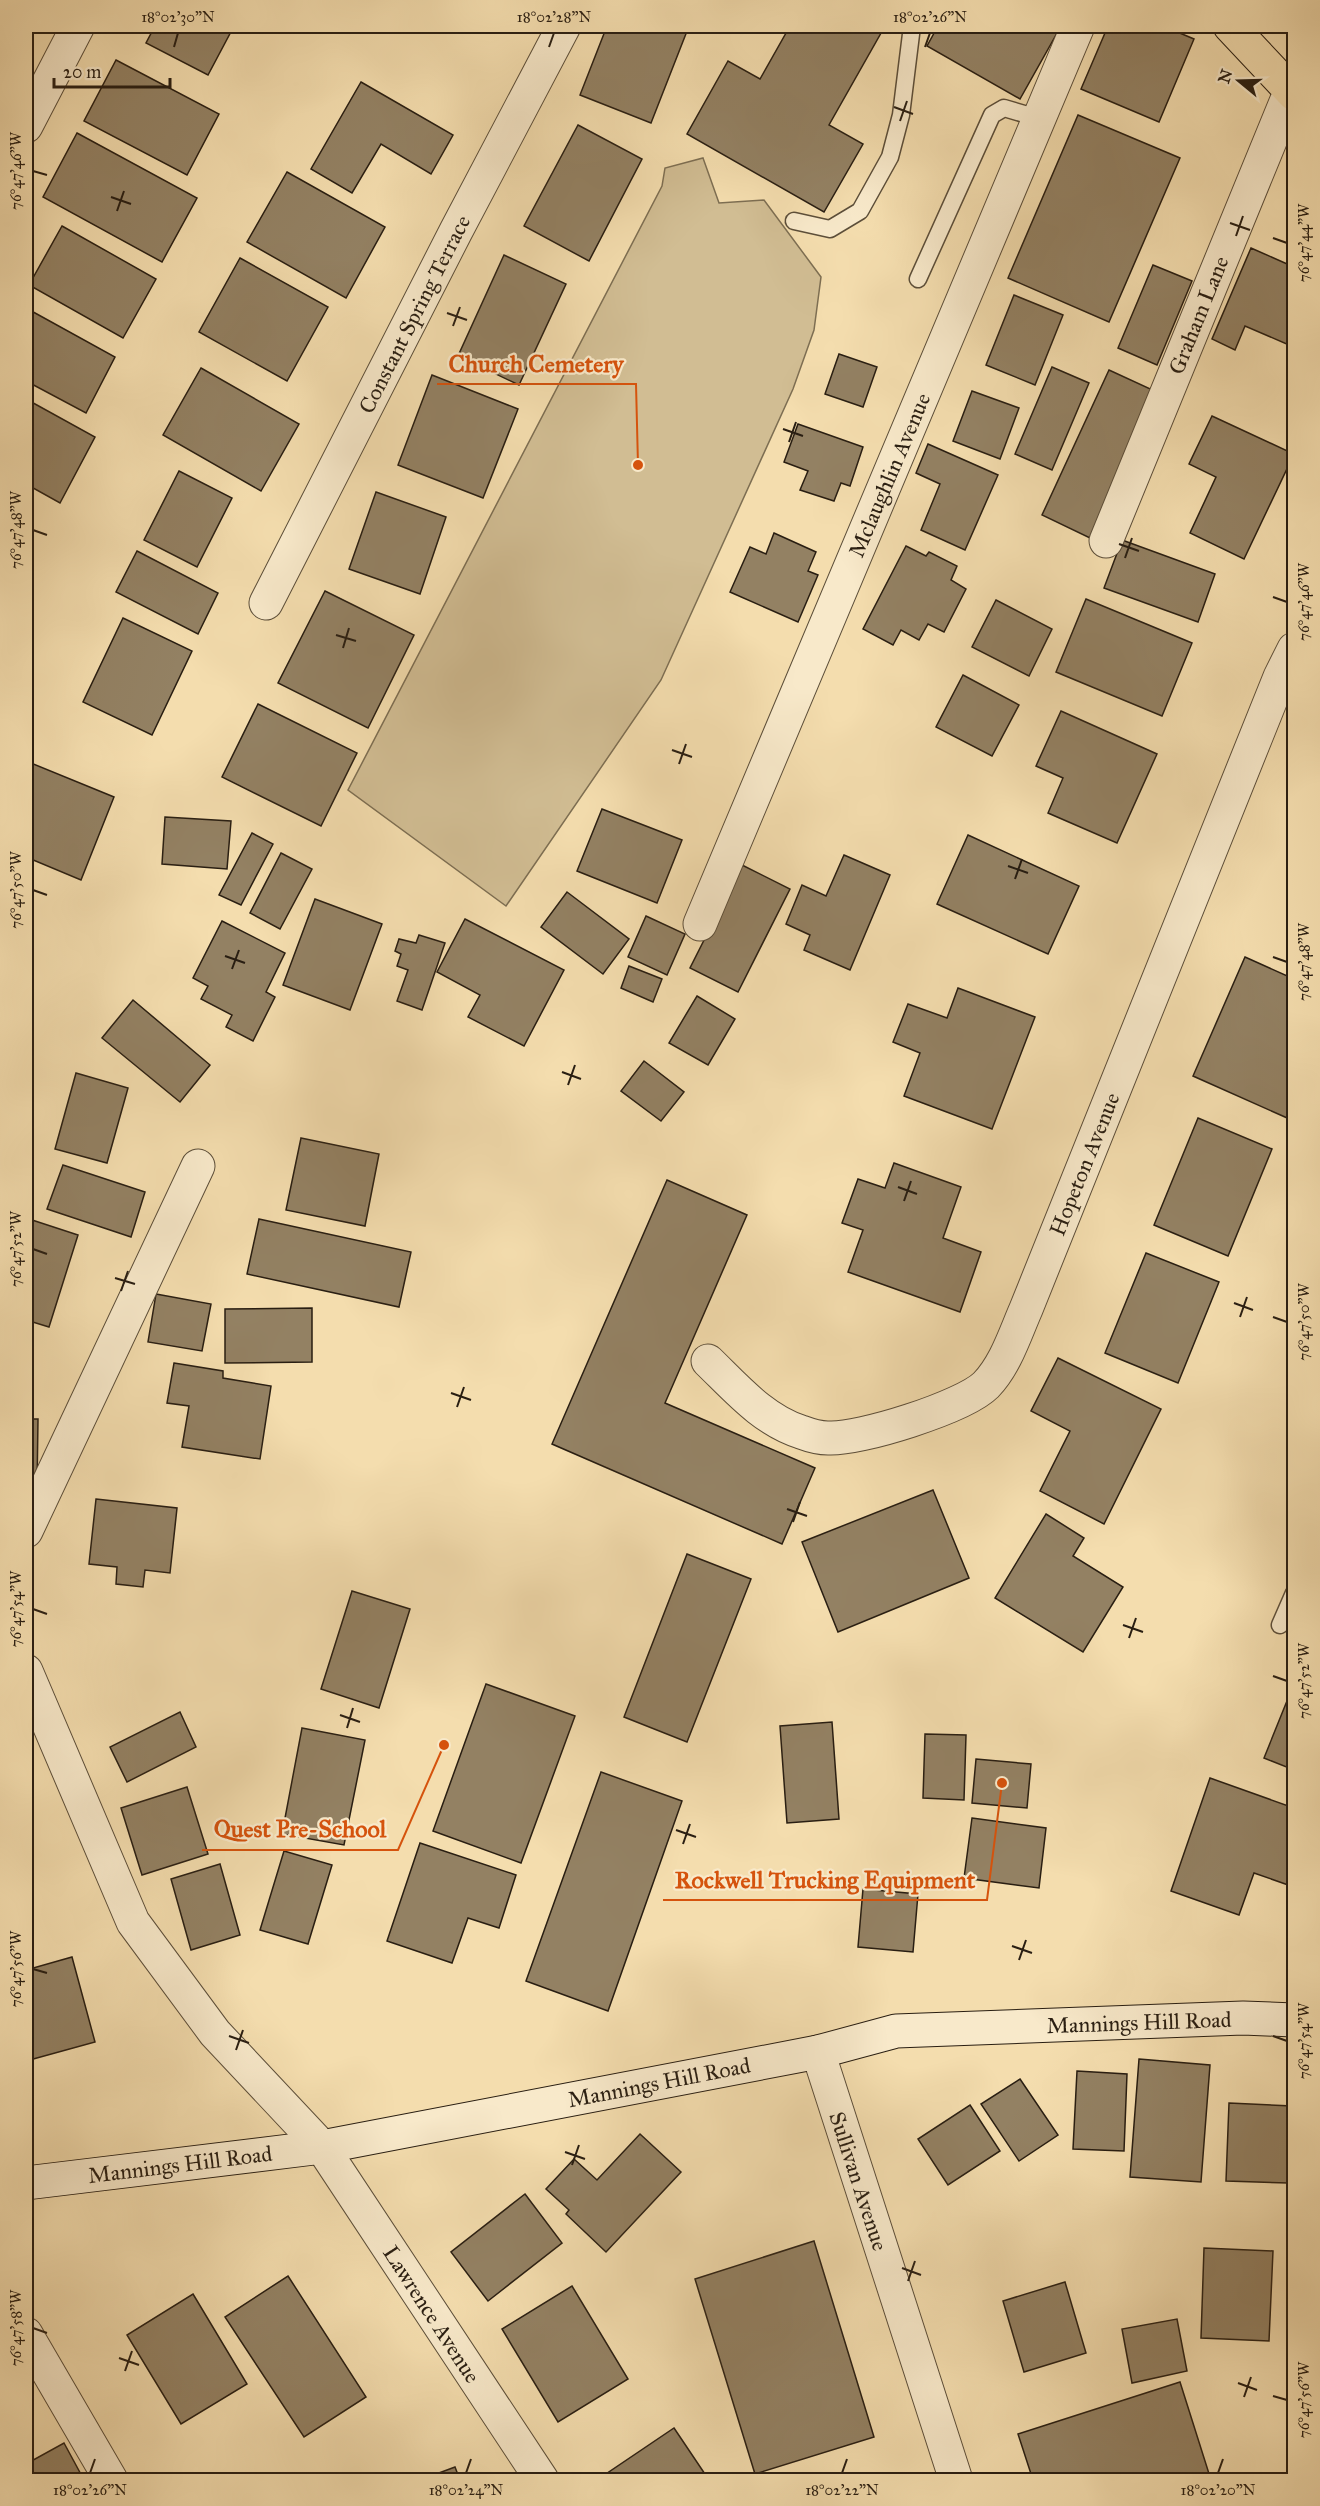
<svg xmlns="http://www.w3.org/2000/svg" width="1320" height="2506" font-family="'IM FELL Great Primer',serif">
<rect width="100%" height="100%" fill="#f4ddae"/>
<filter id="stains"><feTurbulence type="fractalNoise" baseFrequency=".00333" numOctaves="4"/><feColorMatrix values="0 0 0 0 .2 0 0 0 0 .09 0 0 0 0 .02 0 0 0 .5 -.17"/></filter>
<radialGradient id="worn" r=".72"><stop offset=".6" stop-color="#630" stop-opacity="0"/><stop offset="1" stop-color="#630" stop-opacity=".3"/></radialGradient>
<path fill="#d1bd93" stroke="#7d6e52" stroke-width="1.5" d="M703,158L719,203L764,200L821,277L814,330L793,389L661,680L506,906L348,790L662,186L665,168Z"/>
<g fill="#938163" stroke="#291e12" stroke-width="1.5">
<path d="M155,26H234L208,75L146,43Z"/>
<path d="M607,26H689L651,123L580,95Z"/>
<path d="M790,26H885L829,125L863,144L824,212L687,134L728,61L760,79Z"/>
<path d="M938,26H1061L1020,99L927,46Z"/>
<path d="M1108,26H1163L1194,39L1159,122L1081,89Z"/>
<path d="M116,60L219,114L187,175L84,121Z"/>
<path d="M361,82L453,135L431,174L381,144L352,193L311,169Z"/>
<path d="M1078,115L1180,158L1109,322L1008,278Z"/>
<path d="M578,125L642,159L589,261L524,226Z"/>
<path d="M77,133L197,198L162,262L43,197Z"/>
<path d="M287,172L385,227L346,298L247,242Z"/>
<path d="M62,226L156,279L123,338L29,285Z"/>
<path d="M1251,248L1294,267V332L1289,345L1245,326L1235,350L1212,339Z"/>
<path d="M504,255L566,284L519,385L458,356Z"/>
<path d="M240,258L328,307L287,381L199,332Z"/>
<path d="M1153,265L1192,281L1157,365L1118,348Z"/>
<path d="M1014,295L1063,315L1035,385L986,365Z"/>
<path d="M26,308L115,357L86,413L26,381Z"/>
<path d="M839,354L877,367L863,407L825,394Z"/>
<path d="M1052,367L1089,383L1052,470L1015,454Z"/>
<path d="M201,368L299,424L261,491L163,435Z"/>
<path d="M1109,370L1157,392L1090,538L1042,515Z"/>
<path d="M432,375L518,409L483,498L398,465Z"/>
<path d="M972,391L1019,408L1000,459L953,441Z"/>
<path d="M26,399L95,437L60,503L26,484Z"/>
<path d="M1212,416L1294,454L1244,559L1190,533L1216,477L1189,464Z"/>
<path d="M798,424L863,447L850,486L841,483L834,501L800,490L808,471L784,462Z"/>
<path d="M928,444L998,475L965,550L921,530L940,484L916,473Z"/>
<path d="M179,471L232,498L197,567L144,540Z"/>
<path d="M376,492L446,517L420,594L349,569Z"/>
<path d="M774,533L816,552L808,571L818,575L798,622L730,592L750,547L766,554Z"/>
<path d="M1122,540L1215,574L1198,622L1104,588Z"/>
<path d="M906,546L926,556L929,552L957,566L951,580L966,589L944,632L928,624L919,640L901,630L893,645L863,629Z"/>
<path d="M137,551L218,593L198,634L116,592Z"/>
<path d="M325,591L414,635L368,728L278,683Z"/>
<path d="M1086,599L1192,643L1162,716L1056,672Z"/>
<path d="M996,600L1052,629L1029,676L972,647Z"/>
<path d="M123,618L192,651L152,735L83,702Z"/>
<path d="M963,675L1019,705L992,756L936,727Z"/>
<path d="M258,704L357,753L321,826L222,777Z"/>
<path d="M1061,711L1157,754L1117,843L1048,813L1063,778L1036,766Z"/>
<path d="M26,761L114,797L81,880L26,857Z"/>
<path d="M602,809L682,840L657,903L577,871Z"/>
<path d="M165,817L231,821L227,869L162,864Z"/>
<path d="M252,833L273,844L241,905L219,895Z"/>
<path d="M968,835L1079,886L1048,954L937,904Z"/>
<path d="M281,853L312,869L280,929L250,913Z"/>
<path d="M844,855L890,875L850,970L804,950L810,935L786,924L802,885L826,896Z"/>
<path d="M742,865L790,889L738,992L690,968Z"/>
<path d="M567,892L629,939L603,974L541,927Z"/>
<path d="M315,899L382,924L350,1010L283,985Z"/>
<path d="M646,916L685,934L667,975L628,957Z"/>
<path d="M465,919L564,970L524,1046L468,1017L480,995L437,972Z"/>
<path d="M222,921L285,953L266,992L275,997L253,1041L226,1027L232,1015L201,999L208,986L193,978Z"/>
<path d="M419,935L445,943L422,1010L397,1001L408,970L397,966L401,954L395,951L399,939L416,943Z"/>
<path d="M1245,957L1294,979V1121L1193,1076Z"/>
<path d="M629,966L662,979L653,1002L621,988Z"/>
<path d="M958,988L1035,1017L992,1129L904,1096L920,1053L893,1042L908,1004L947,1018Z"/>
<path d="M697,996L735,1019L708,1065L669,1043Z"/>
<path d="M133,1000L210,1065L180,1102L102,1038Z"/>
<path d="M644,1061L684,1092L661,1121L621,1091Z"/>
<path d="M76,1073L128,1088L107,1163L55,1149Z"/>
<path d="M1198,1118L1272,1149L1228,1256L1154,1225Z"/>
<path d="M301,1138L379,1154L365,1226L286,1210Z"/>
<path d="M894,1163L961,1187L943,1238L981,1252L960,1312L848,1272L863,1230L842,1223L858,1179L885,1188Z"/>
<path d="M63,1165L145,1192L131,1237L47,1209Z"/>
<path d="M667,1180L747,1215L665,1403L815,1468L782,1544L552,1444Z"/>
<path d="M26,1218L78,1235L49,1327L26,1320Z"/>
<path d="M259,1219L411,1252L399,1307L247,1274Z"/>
<path d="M1146,1253L1219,1282L1178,1383L1105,1353Z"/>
<path d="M156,1294L211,1304L202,1351L148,1342Z"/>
<path d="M312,1308V1362L225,1363V1309Z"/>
<path d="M1058,1358L1161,1409L1104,1524L1040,1491L1070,1431L1031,1411Z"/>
<path d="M174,1363L223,1371V1378L271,1386L260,1459L182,1447L189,1406L167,1403Z"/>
<path d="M26,1419H38L37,1489H26Z"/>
<path d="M933,1490L969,1578L838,1632L802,1542Z"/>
<path d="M96,1499L177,1508L170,1573L145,1570L143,1587L116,1584L117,1567L89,1564Z"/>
<path d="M1046,1514L1084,1538L1073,1556L1123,1587L1083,1652L995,1598Z"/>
<path d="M687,1554L751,1579L687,1742L624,1717Z"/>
<path d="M352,1591L410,1609L379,1708L321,1689Z"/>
<path d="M486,1684L575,1716L521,1863L433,1831Z"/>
<path d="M1293,1686L1294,1687V1770L1264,1758Z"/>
<path d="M180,1712L196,1747L127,1782L110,1747Z"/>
<path d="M832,1722L839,1819L787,1823L780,1726Z"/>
<path d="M302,1728L365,1740L344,1845L282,1834Z"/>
<path d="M925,1734L966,1735L964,1800L923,1798Z"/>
<path d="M976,1759L1031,1764L1027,1808L972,1803Z"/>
<path d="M601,1772L682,1801L608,2011L526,1981Z"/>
<path d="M1210,1778L1294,1808V1875L1291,1886L1254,1873L1239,1915L1171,1891Z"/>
<path d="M187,1787L208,1854L142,1875L121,1808Z"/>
<path d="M972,1818L1046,1828L1039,1888L964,1878Z"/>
<path d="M420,1843L516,1875L499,1928L468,1918L452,1963L387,1941Z"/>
<path d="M284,1851L332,1865L308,1944L260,1930Z"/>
<path d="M220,1864L240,1935L191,1950L171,1879Z"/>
<path d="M863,1889L918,1894L913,1952L858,1947Z"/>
<path d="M72,1957L95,2042L26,2061V1970Z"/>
<path d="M1139,2059L1210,2065L1201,2182L1130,2177Z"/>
<path d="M1077,2071L1127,2074L1124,2151L1073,2149Z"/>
<path d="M1020,2079L1058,2135L1019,2161L981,2104Z"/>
<path d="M1229,2103L1292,2106L1288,2183L1226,2181Z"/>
<path d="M970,2105L1000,2151L948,2185L918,2139Z"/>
<path d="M640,2134L681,2172L606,2252L566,2214L569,2210L546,2189L574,2159L597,2180Z"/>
<path d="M525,2194L562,2243L488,2301L451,2252Z"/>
<path d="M814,2241L874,2437L755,2474L695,2279Z"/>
<path d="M1204,2248L1273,2251L1269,2341L1201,2338Z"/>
<path d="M288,2276L366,2397L304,2437L225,2317Z"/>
<path d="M1065,2282L1086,2353L1024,2372L1003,2301Z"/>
<path d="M572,2286L628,2379L558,2422L502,2329Z"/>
<path d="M193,2294L247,2384L181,2424L127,2335Z"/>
<path d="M1177,2319L1187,2371L1132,2383L1122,2329Z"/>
<path d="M1180,2382L1211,2480H1138L1135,2473L1112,2480H1033L1018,2434Z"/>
<path d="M674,2428L709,2480H597Z"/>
<path d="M64,2443L84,2480H26V2464Z"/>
<path d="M455,2467L460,2480H420Z"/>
</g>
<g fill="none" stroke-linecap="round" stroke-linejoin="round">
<g stroke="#5c4e39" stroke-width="19">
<g id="lane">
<path d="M794,221L830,229L860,211L890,157L901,115L912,26"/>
<path d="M918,279L992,115L1004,108L1038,118"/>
<path d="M1280,1625L1294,1593"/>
</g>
</g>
<g stroke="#5c4e39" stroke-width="35">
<g id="street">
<path d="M26,126L78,26"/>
<path d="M1106,541L1291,90"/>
<path d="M266,603L456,231L564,26"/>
<path d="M700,924L1078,26"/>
<path d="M708,1361C736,1388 763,1420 801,1432C809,1435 820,1438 828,1438C859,1440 964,1407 986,1385C1006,1364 1015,1334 1026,1309L1280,677L1294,649"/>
<path d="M26,1531L198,1166"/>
<path d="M26,1671L133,1922L215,2033L322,2147L542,2480"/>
<path d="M818,2052L956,2480"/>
<path d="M26,2334L111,2480"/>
</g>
</g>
<g stroke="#291e12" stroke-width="35">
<path id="secondary" d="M26,2183L322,2147L818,2052L896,2031L1243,2018L1294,2020"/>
</g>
<g stroke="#291e12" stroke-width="35">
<path id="primary" d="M1230,26L1294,94"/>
</g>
<use href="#lane" stroke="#f8e9ca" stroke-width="16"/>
<use href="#street" stroke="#f8e9ca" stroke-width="33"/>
<use href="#secondary" stroke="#f8e9ca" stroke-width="33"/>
<use href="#primary" stroke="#f4ddae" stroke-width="33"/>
</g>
<path fill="none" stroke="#291e12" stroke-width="2" d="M174,47L178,33M549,47L554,33M925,47L930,33M894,107L913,114M900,121L907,101M33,171L47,175M111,197L131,204M117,211L124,191M1230,223L1250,230M1236,236L1243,216M1273,238L1287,243M447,313L467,320M453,326L460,307M783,429L803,436M789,442L796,422M33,530L47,535M1119,544L1139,551M1125,558L1132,538M1273,597L1287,602M336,635L356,641M343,648L349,628M672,750L692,757M679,764L686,744M1008,866L1028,873M1015,879L1022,859M33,890L47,895M225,956L245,963M1273,957L1287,962M232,969L239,950M562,1072L581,1079M568,1085L575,1065M898,1187L917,1194M904,1201L911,1181M33,1249L47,1254M115,1278L135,1284M121,1291L128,1271M1234,1303L1253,1310M1240,1317L1247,1297M1273,1317L1287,1322M451,1393L471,1400M457,1407L464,1387M787,1509L807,1516M793,1522L800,1502M33,1609L47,1614M1123,1625L1143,1632M1129,1638L1136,1618M1273,1676L1287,1681M340,1715L360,1722M347,1728L353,1708M676,1830L696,1837M683,1844L690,1824M1012,1946L1032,1953M1019,1960L1026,1940M33,1969L47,1973M229,2036L249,2043M1273,2036L1287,2041M236,2050L243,2030M565,2152L585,2159M572,2165L579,2145M902,2268L921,2275M908,2281L915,2261M33,2328L47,2333M119,2358L139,2365M125,2371L132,2351M1238,2383L1257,2390M1273,2396L1287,2400M1244,2397L1251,2377M90,2473L95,2459M466,2473L471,2459M842,2473L847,2459M1218,2473L1223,2459"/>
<g text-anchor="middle" stroke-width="4.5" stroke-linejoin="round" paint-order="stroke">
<g font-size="22" fill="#291e12" stroke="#f8e9ca">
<text transform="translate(414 314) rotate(-63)" y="8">Constant Spring Terrace</text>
<text transform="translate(1198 315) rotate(-68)" y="8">Graham Lane</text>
<text transform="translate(889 475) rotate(-67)" y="8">Mclaughlin Avenue</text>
<text transform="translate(1084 1164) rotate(-68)" y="8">Hopeton Avenue</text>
<text transform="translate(1139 2022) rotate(-2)" y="8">Mannings Hill Road</text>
<text transform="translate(659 2082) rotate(-11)" y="8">Mannings Hill Road</text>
<text transform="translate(180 2164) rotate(-7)" y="8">Mannings Hill Road</text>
<text transform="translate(859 2181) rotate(72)" y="8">Sullivan Avenue</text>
<text transform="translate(432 2314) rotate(57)" y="8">Lawrence Avenue</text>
</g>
</g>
<path fill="none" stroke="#d5530d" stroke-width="2" d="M638 465L636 384H437M444 1745L398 1850H202M1002 1783L987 1900H663"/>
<g fill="#d5530d" stroke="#f8e9ca" stroke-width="2">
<circle cx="638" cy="465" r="6"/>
<circle cx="444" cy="1745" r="6"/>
<circle cx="1002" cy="1783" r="6"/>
</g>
<g font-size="24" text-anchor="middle" font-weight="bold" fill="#d5530d" stroke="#f8e9ca" stroke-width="4.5" stroke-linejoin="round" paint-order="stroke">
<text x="536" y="372">Church Cemetery</text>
<text x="300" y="1837">Quest Pre-School</text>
<text x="825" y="1888">Rockwell Trucking Equipment</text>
</g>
<rect width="1320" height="2506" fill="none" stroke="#f4ddae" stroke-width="66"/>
<g transform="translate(1239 81) rotate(289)" stroke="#f8e9ca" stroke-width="4.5" paint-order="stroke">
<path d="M0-4.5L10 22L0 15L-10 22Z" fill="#291e12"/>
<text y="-9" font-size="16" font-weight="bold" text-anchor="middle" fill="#291e12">N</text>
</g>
<path d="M54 78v9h116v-9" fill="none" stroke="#291e12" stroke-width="3"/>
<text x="63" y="78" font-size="18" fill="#291e12" stroke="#f8e9ca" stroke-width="4.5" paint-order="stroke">20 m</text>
<rect x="33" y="33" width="1254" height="2440" fill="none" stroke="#291e12" stroke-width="2"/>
<g font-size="15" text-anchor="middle" fill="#291e12">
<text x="178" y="22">18°02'30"N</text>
<text x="554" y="22">18°02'28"N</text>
<text x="930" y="22">18°02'26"N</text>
<text transform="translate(16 171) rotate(-90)" y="5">76°47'46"W</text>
<text transform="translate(1304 243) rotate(-90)" y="5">76°47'44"W</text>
<text transform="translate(16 530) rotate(-90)" y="5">76°47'48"W</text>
<text transform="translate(1304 602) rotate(-90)" y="5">76°47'46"W</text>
<text transform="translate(16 890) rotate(-90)" y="5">76°47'50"W</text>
<text transform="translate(1304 962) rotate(-90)" y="5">76°47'48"W</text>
<text transform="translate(16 1249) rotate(-90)" y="5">76°47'52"W</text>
<text transform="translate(1304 1322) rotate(-90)" y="5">76°47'50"W</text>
<text transform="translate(16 1609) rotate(-90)" y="5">76°47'54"W</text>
<text transform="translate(1304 1681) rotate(-90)" y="5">76°47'52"W</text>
<text transform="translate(16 1969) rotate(-90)" y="5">76°47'56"W</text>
<text transform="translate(1304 2041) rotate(-90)" y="5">76°47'54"W</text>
<text transform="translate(16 2328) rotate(-90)" y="5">76°47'58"W</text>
<text transform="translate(1304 2400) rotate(-90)" y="5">76°47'56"W</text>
<text x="90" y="2495">18°02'26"N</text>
<text x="466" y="2495">18°02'24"N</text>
<text x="842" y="2495">18°02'22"N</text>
<text x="1218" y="2495">18°02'20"N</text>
</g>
<rect width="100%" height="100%" filter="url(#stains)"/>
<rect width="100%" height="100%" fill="url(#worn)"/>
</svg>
